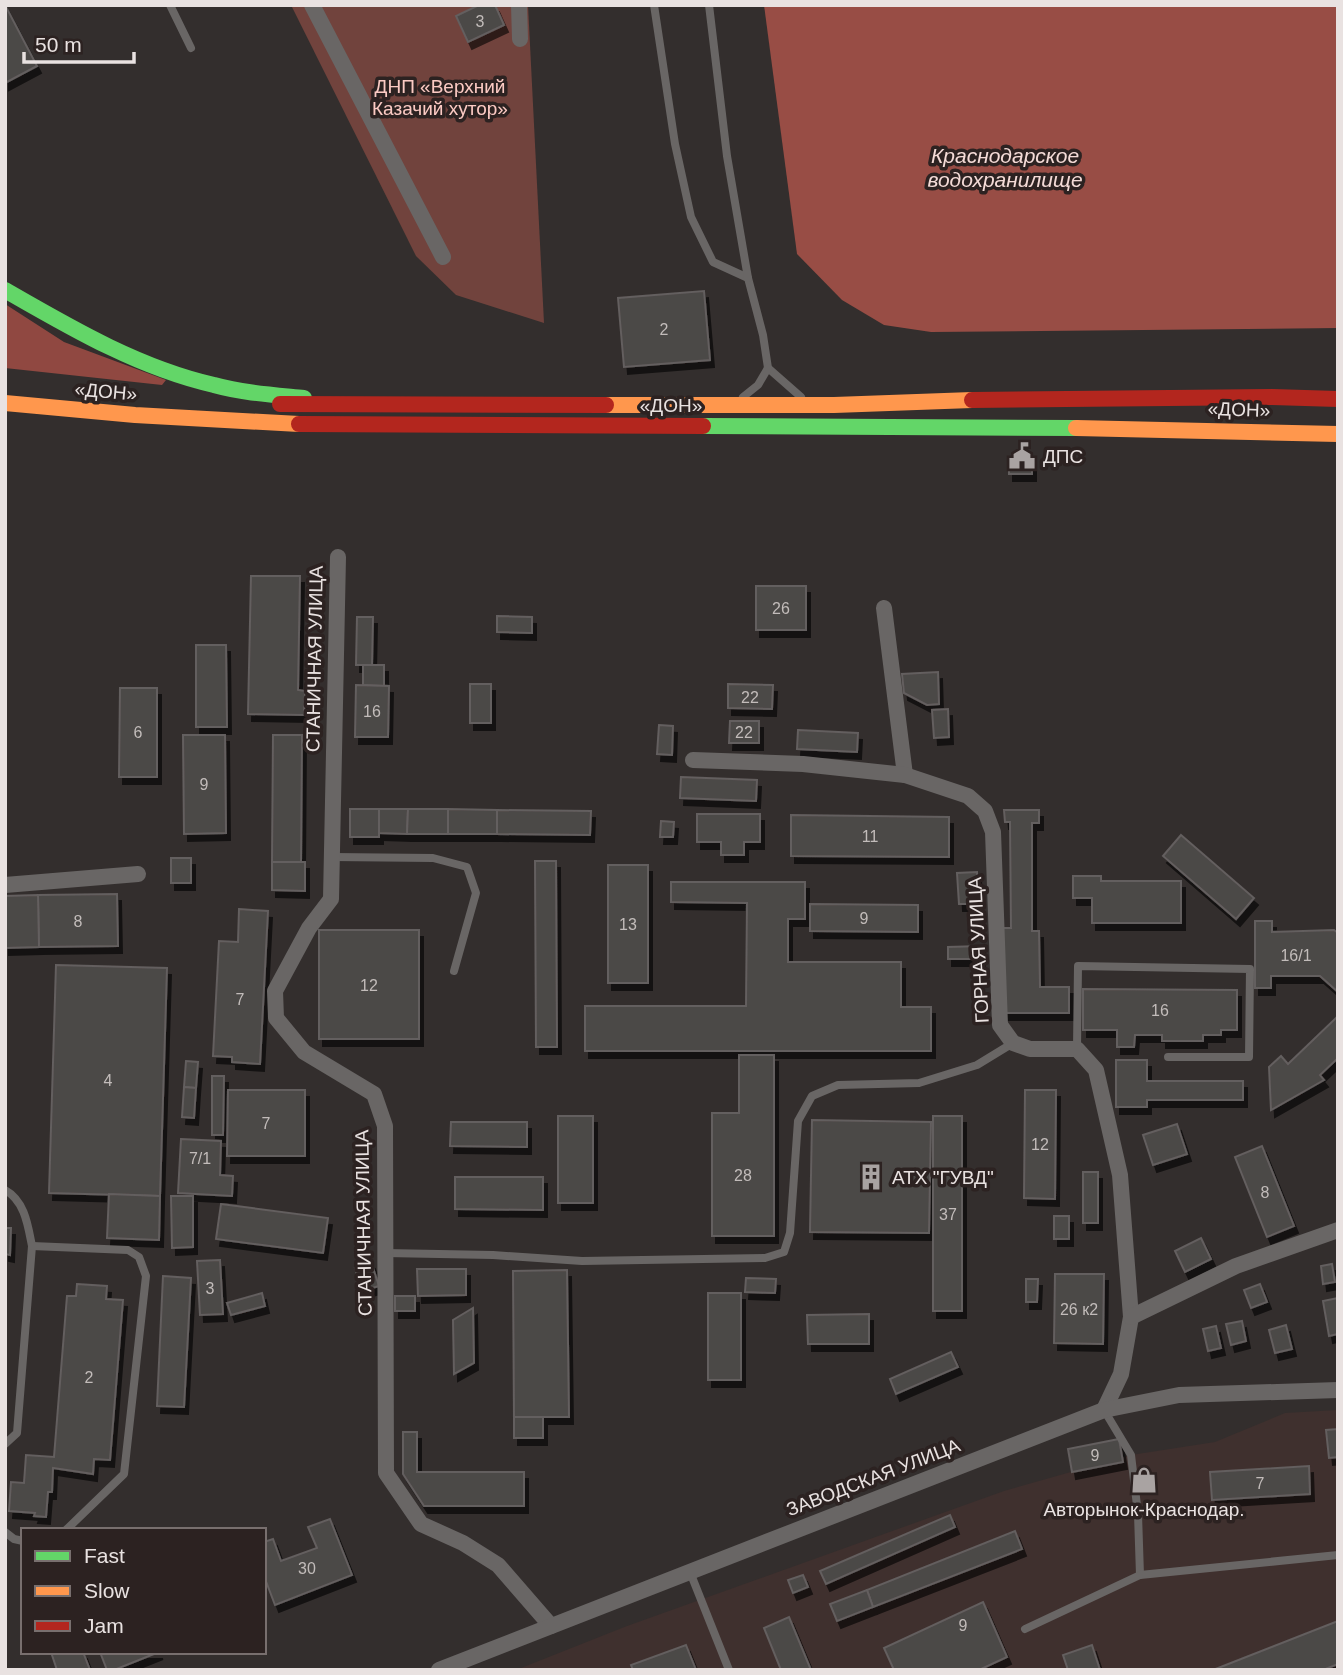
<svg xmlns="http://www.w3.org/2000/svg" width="1343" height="1675" font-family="Helvetica,sans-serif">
<defs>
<filter id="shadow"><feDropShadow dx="4" dy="7" stdDeviation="0" flood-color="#0009"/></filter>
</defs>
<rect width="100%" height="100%" fill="#332e2d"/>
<path fill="#3f302e" d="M1338,1410V1670H516L627,1626L1004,1491L1131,1455L1215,1442L1285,1413Z"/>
<path fill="#71433d" d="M291,5H528L544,323L456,295L416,256Z"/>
<path fill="#904841" d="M5,304L64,342L166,380L162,385L5,368Z"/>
<path fill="#984d45" d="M764,5H1338V328L931,332L884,325L842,300L797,254Z"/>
<g fill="#4c4847" stroke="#635e5e" stroke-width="2" filter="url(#shadow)">
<path d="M5,5L37,66L5,83Z"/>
<path d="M479,5H495L504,25L468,42L456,16Z"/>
<path d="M704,291L710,360L624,367L618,298Z"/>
<rect x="1009" y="460" width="23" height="14"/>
<path d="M251,576H300L298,690L305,691L304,715L248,714Z"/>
<rect x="756" y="586" width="50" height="44"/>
<path d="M497,616L532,617V633L497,632Z"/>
<path d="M357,617H373L372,665H356Z"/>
<path d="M196,645H226L227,727H196Z"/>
<path d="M363,665H384V686L363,685Z"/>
<path d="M938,672L939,704L927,705L904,693L902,674Z"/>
<rect x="470" y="684" width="21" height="39"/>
<path d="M728,684L773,685L772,709L728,708Z"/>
<path d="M356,685L389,686L388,737H355Z"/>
<path d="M120,688H157V777H119Z"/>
<path d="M948,709L949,737L934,738L932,710Z"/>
<path d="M730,721H759V743H729Z"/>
<path d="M659,725L673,726L672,755L657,754Z"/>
<path d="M798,730L858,733L857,752L797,749Z"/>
<path d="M183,735H225L226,833L184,834Z"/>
<path d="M273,735H302L301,862H272Z"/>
<path d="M681,777L757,780L756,801L680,798Z"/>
<rect x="350" y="809" width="29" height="28"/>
<path d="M379,809H408L407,834L379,833Z"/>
<path d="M408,809H448V834H407Z"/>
<path d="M448,809L497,810V834H448Z"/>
<path d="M497,810L591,811L590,835L497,834Z"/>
<path d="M1004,810H1039V823H1032V931H1039L1040,987H1069V1013H1003V928H1011L1010,822H1005Z"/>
<path d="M697,814H760V842H744V855H721V842H697Z"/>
<path d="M791,815L949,817V857L791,856Z"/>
<path d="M661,821L674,822L673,837H660Z"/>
<path d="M1181,835L1254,898L1236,919L1163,856Z"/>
<rect x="171" y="858" width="20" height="25"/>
<path d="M535,861H556L557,1047H536Z"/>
<path d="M272,862H305V891L272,890Z"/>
<rect x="608" y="865" width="40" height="118"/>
<path d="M977,872L978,904H959L957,873Z"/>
<path d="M1073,876H1101V881H1181V923H1092V898H1073Z"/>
<path d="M671,882H805V919H788V962H901V1007H931V1051H585V1006H746L747,903L671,902Z"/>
<path d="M117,894L118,946L39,947L38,895Z"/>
<path d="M38,895L39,947L5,948V896Z"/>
<path d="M810,904L918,905V932L810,931Z"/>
<path d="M239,909L268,911L260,1064L232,1062V1057L213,1056L219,941L238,942Z"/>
<path d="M1255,921H1272V932L1334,930L1338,933V992L1320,976H1271V988H1255Z"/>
<rect x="319" y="930" width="100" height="109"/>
<path d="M981,946V959H948V947Z"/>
<path d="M56,965L167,968L160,1196L49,1193Z"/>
<path d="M1083,989L1237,990V1030H1221V1035H1203V1041H1162V1035H1135L1134,1047H1117V1030H1083Z"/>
<path d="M1338,1016V1058L1320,1075L1324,1080L1271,1110L1269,1067L1281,1056L1288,1064Z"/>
<path d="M739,1055H774V1236H712V1113H739Z"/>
<path d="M1116,1060H1147V1081H1243V1100H1147V1107H1116Z"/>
<path d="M186,1061L198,1062L196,1088L184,1087Z"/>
<path d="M212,1076H224L223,1135H212Z"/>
<path d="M184,1087L196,1088L194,1118L182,1117Z"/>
<path d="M228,1090H305V1156H227Z"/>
<path d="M1025,1090H1056L1055,1199L1024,1198Z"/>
<rect x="558" y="1116" width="35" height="87"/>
<rect x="933" y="1116" width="29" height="195"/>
<path d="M812,1120L931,1122L929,1233L810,1232Z"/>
<path d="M451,1122H527V1147L450,1146Z"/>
<path d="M1177,1124L1187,1154L1153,1165L1143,1135Z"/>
<path d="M181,1139L221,1141L220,1175L233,1176L232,1196L178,1193Z"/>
<path d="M1262,1146L1294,1226L1267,1237L1235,1157Z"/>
<rect x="1083" y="1172" width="15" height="51"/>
<path d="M455,1177H543V1210L455,1209Z"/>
<path d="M109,1194L160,1196L159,1240L107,1238Z"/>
<path d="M171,1196H193V1247L172,1248Z"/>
<path d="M221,1204L328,1218L323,1253L216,1239Z"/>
<rect x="1054" y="1216" width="15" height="23"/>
<path d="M5,1228H11L10,1255L5,1254Z"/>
<path d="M1201,1238L1211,1259L1185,1272L1175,1251Z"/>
<path d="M220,1260L223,1314L200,1315L197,1261Z"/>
<path d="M371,1262L379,1286L362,1291L355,1268Z"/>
<path d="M1332,1264L1335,1282L1323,1284L1321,1266Z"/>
<path d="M417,1269H466V1295L418,1296Z"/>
<path d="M567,1270L569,1417H514L513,1271Z"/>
<path d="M1055,1274H1104L1103,1344L1054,1343Z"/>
<path d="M163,1276L191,1278L184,1407L157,1406Z"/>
<path d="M746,1278L776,1279L775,1293L745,1292Z"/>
<path d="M1026,1279H1038L1037,1302H1026Z"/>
<path d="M77,1284L107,1286L106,1299L123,1300L110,1460L94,1459L93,1474L53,1468L52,1492H48L46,1517L34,1516L35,1513L9,1511L11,1482L24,1483L26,1455L54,1457L67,1296H76Z"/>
<path d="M1260,1284L1267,1302L1251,1308L1244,1290Z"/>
<path d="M262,1293L265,1306L231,1315L227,1303Z"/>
<rect x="708" y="1293" width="33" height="87"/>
<rect x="395" y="1296" width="20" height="15"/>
<path d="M1338,1298V1334L1329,1336L1323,1301Z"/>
<path d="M473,1308L474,1363L454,1374L453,1320Z"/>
<path d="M869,1314V1344H808L807,1315Z"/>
<path d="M1242,1321L1246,1341L1231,1345L1226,1324Z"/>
<path d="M1286,1325L1292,1349L1275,1353L1269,1330Z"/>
<path d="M1216,1326L1221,1348L1208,1351L1203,1329Z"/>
<path d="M951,1352L958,1367L896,1394L890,1379Z"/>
<rect x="514" y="1417" width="29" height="21"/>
<path d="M1338,1429V1457L1329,1458L1326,1430Z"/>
<path d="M403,1432H417V1472H524V1506H424L403,1474Z"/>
<path d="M1119,1439L1123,1462L1072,1472L1068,1449Z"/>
<path d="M1309,1466L1310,1494L1212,1500L1210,1472Z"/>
<path d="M950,1515L955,1527L826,1584L820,1571Z"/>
<path d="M330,1519L352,1575L275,1605L264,1576V1542L273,1539L281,1561L317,1548L308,1527Z"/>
<path d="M1015,1531L1022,1549L873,1607L867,1590Z"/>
<path d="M803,1575L808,1587L793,1593L788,1580Z"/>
<path d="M867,1590L873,1607L837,1621L830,1604Z"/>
<path d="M983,1602L1007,1657L979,1670H894L884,1648Z"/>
<path d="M789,1617L811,1670H781L764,1628Z"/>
<path d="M1338,1621V1664L1323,1670H1213Z"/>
<path d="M686,1645L696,1670H633L631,1665Z"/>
<path d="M1092,1645L1100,1670H1068L1063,1655Z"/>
<path d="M51,1652H83L90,1670H57Z"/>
<path d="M100,1652H159L114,1670H107Z"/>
</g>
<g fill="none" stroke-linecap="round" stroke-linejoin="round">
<g stroke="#696665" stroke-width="8">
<path d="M170,5L191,48"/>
<path d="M654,5L675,144L691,217L713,262L748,278L763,335L768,368L801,397"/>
<path d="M709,5L727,156L748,278"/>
<path d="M743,397L758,385L768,368"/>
<path d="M332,857L433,858L467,867L476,893L454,971"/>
<path d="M1077,1049L1078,966L1250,969L1249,1057H1168"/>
<path d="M5,1190C25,1201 28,1226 32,1246L17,1433L5,1444"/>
<path d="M32,1246L128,1250L139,1257L146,1276L124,1474L66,1530"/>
<path d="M385,1253L493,1255L582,1261L765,1258L784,1252L790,1233L798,1121L812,1096L838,1085L919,1083L977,1065L1013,1043"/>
<path d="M1104,1410L1131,1455L1138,1514L1140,1575"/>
<path d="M5,1532L14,1539L23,1541"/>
<path d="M690,1572L729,1670"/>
<path d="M1025,1629L1140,1575L1338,1555"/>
</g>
<g stroke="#696665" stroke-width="16">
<path d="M312,5L443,257"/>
<path d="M519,5L520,39"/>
<path d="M338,557L331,899L309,928L275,991L276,1018L304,1052L374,1094L385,1126L386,1473L421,1524L463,1543L498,1565L551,1626"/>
<path d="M884,608L905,775"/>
<path d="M693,760L803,764L905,775L968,796L985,811L993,832L1000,1025L1013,1043L1030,1049H1077L1096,1070L1120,1175L1131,1317L1121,1374L1104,1410"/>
<path d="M5,885L138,874"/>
<path d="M1131,1317L1236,1266L1338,1230"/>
<path d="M439,1670L1104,1410L1179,1395L1338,1390"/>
</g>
<g stroke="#63d668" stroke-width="16">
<path d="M5,290C71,328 139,368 214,385C243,393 274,395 304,398"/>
<path d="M703,426L1076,428"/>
</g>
<g stroke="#ff974d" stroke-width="16">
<path d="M5,403L135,415L299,424"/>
<path d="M606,405H834L972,400"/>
<path d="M1076,428L1338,434"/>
</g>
<g stroke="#b3261e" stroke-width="16">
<path d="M972,400L1272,397L1338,399"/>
<path d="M280,404L606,405"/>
<path d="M299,424L703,426"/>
</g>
</g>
<defs>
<g id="civic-bare" transform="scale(2.1)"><path d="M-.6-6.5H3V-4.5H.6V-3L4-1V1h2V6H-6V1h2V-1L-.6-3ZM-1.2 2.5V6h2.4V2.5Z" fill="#a9a3a2" stroke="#2c2221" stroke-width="2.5" paint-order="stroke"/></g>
<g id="building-bare" transform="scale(2.1)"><path d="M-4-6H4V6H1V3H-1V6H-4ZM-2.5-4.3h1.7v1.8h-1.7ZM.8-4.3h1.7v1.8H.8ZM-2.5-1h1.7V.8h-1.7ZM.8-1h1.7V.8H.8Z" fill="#a9a3a2" stroke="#2c2221" stroke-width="2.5" paint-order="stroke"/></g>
<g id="shop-bare" transform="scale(2.1)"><path d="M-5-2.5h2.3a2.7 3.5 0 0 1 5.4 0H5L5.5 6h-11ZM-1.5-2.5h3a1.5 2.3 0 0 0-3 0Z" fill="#a9a3a2" stroke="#2c2221" stroke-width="2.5" paint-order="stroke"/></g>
</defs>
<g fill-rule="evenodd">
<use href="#civic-bare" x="1022" y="456"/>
<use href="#building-bare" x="871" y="1177"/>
<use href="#shop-bare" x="1144" y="1480"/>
</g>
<g text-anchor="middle" stroke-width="7" stroke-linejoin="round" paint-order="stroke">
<g font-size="16" fill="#c2bcba">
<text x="480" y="27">3</text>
<text x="664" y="335">2</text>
<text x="781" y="614">26</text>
<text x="750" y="703">22</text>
<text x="372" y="717">16</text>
<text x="138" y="738">6</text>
<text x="744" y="738">22</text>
<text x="204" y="790">9</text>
<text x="870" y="842">11</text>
<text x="864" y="924">9</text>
<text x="78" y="927">8</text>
<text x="628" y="930">13</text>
<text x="1296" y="961">16/1</text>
<text x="369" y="991">12</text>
<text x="240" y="1005">7</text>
<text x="1160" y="1016">16</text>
<text x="108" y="1086">4</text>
<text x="266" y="1129">7</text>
<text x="1040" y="1150">12</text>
<text x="200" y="1164">7/1</text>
<text x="743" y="1181">28</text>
<text x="1265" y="1198">8</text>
<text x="948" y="1220">37</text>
<text x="210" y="1294">3</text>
<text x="1079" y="1315">26 к2</text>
<text x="89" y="1383">2</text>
<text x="1095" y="1461">9</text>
<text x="1260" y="1489">7</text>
<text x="307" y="1574">30</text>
<text x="963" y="1631">9</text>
</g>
<g font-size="19" fill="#fbcac3" stroke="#2c2221">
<text x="440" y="93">ДНП «Верхний<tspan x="440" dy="22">Казачий хутор»</tspan></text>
</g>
<g font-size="19" fill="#e9e2e1" stroke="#2c2221">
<text transform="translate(106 391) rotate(5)" y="7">«ДОН»</text>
<text x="671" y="412">«ДОН»</text>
<text transform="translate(1239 409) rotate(2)" y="7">«ДОН»</text>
<text transform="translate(314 659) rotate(-89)" y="7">СТАНИЧНАЯ УЛИЦА</text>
<text transform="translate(978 950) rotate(-93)" y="7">ГОРНАЯ УЛИЦА</text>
<text transform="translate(363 1223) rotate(-91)" y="7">СТАНИЧНАЯ УЛИЦА</text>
<text transform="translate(873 1477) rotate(-21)" y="7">ЗАВОДСКАЯ УЛИЦА</text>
</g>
<g font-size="19" fill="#e9e2e1" stroke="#2c2221" text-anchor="start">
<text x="1043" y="463">ДПС</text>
<text x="892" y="1184">АТХ "ГУВД"</text>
<text x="1144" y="1516" text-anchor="middle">Авторынок-Краснодар.</text>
</g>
<g font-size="21" font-style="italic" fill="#f4dbd7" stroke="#2c2221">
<text x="1005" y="163">Краснодарское<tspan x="1005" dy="24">водохранилище</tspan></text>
</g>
</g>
<rect width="1343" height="1675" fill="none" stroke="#e9e2e1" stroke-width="14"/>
<rect x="21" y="1528" width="245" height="126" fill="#2c2221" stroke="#786f6e" stroke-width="2"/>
<rect x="35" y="1551" width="35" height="10" fill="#63d668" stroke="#786f6e" stroke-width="2"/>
<text x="84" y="1563" font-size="21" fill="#e9e2e1">Fast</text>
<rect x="35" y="1586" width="35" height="10" fill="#ff974d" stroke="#786f6e" stroke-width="2"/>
<text x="84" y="1598" font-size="21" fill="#e9e2e1">Slow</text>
<rect x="35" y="1621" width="35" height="10" fill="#b3261e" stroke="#786f6e" stroke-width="2"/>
<text x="84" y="1633" font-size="21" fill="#e9e2e1">Jam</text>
<path d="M24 52v10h110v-10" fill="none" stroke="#e9e2e1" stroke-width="3.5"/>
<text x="35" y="52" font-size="21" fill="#e9e2e1" stroke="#2c2221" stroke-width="5" paint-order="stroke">50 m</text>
</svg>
